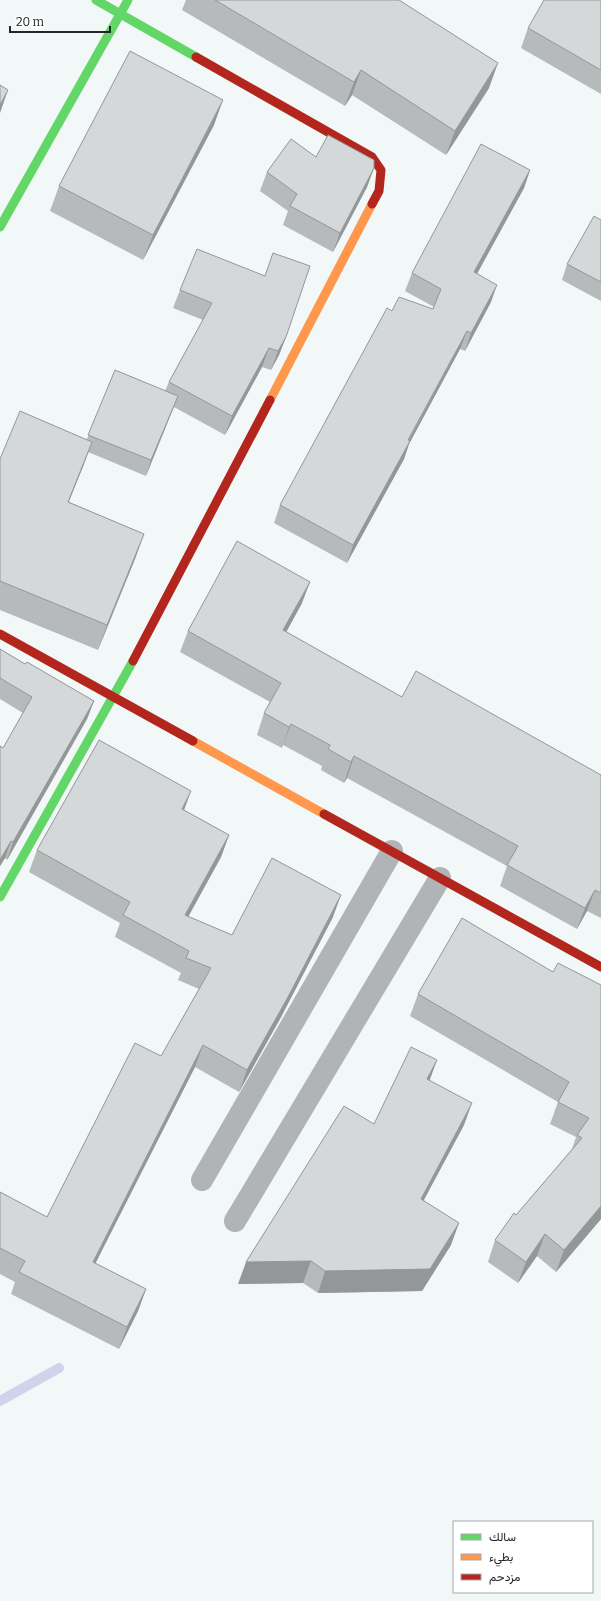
<svg xmlns="http://www.w3.org/2000/svg" width="601" height="1601" font-family="Bitter,Vazirmatn,serif">
<rect width="100%" height="100%" fill="#f2f7f8"/>
<g fill="none" stroke-linecap="round" stroke-linejoin="round">
<path stroke="#d1d3eb" stroke-width="10" d="M0,1401L59,1368"/>
<g stroke="#b1b4b7" stroke-width="22">
<path d="M202,1180L392,851"/>
<path d="M235,1221L440,878"/>
</g>
<g stroke="#63d668" stroke-width="9">
<path d="M96,0L196,57"/>
<path d="M0,227L128,0"/>
<path d="M0,897L133,661"/>
</g>
<g stroke="#ff974d" stroke-width="9">
<path d="M270,400L372,204"/>
<path d="M193,741L324,814"/>
</g>
<g stroke="#b3261e" stroke-width="9">
<path d="M196,57L372,157L381,170L379,191L372,204"/>
<path d="M0,634L193,741"/>
<path d="M133,661L270,400"/>
<path d="M324,814L601,967"/>
</g>
</g>
<g fill="#b6babb">
<path d="M186,0H399L489,88L446,155L352,95L345,106L182,10Z"/>
<path d="M601,0V94L521,48L528,28Z"/>
<path d="M214,125L143,260L50,211L59,186Z"/>
<path d="M316,157L374,168L367,187L333,252L283,225L288,211L260,191L267,172Z"/>
<path d="M530,170L524,188L477,274L491,302L465,351L460,349L409,444L404,459L347,563L274,523L280,505L392,311L433,309L434,307L405,291L412,273Z"/>
<path d="M601,220V301L562,280L567,264Z"/>
<path d="M273,253L286,337L279,355L271,370L262,367L225,435L174,407L146,476L88,452L69,502L144,534L135,559L98,650L0,610V459L87,439L115,370L165,391L169,382L203,320L173,308L180,290L265,276Z"/>
<path d="M302,603L286,632L402,697L601,775V918L587,911L577,929L500,886L507,866L347,778L344,783L321,770L322,766L283,745L282,748L257,735L264,713L270,702L180,652L188,631Z"/>
<path d="M0,649L25,664L94,701L87,719L7,860L5,858L0,866V746L3,748L23,713L0,699Z"/>
<path d="M184,810L229,835L221,857L188,917L232,935L333,917L280,1019L239,1092L195,1067L95,1263L146,1289L138,1311L119,1349L11,1294L15,1282L0,1274V1192L47,1217L161,1056L199,989L178,980L181,973L115,937L120,923L29,872L37,850Z"/>
<path d="M553,972L601,985V1219L556,1272L537,1256L518,1283L488,1262L495,1240L516,1215L572,1149L576,1137L550,1124L558,1102L410,1016L418,994Z"/>
<path d="M437,1060L429,1080L464,1125L424,1200L451,1245L422,1291L318,1293L303,1283L238,1284L374,1124Z"/>
</g>
<g fill="#949798">
<path d="M498,63L489,88L446,155L455,131Z"/>
<path d="M361,70L352,95L345,106L354,82Z"/>
<path d="M8,90L0,113V105Z"/>
<path d="M223,100L214,125L143,260L153,235Z"/>
<path d="M374,168L367,187L333,252L340,233Z"/>
<path d="M530,170L524,188L468,290L474,272Z"/>
<path d="M497,285L491,302L465,351L471,333Z"/>
<path d="M467,331L460,349L409,444L404,459L347,563L353,545Z"/>
<path d="M286,337L279,355L271,370L278,351Z"/>
<path d="M269,348L262,367L225,435L232,416Z"/>
<path d="M178,396L146,476L151,460Z"/>
<path d="M92,442L83,467L58,527Z"/>
<path d="M144,534L135,559L98,650L107,625Z"/>
<path d="M310,582L302,603L276,651L283,630Z"/>
<path d="M94,701L87,719L7,860L13,842Z"/>
<path d="M291,724L283,745L282,748L289,727Z"/>
<path d="M354,756L347,778L344,783L351,762Z"/>
<path d="M191,791L183,813L182,809Z"/>
<path d="M229,835L221,857L177,937L185,915Z"/>
<path d="M11,841L5,858L0,866V860Z"/>
<path d="M595,890L587,911L577,929L585,908Z"/>
<path d="M341,895L333,917L280,1019L239,1092L247,1070Z"/>
<path d="M203,1045L195,1067L85,1284L93,1262Z"/>
<path d="M437,1060L429,1082L427,1079Z"/>
<path d="M472,1103L464,1125L413,1220L421,1199Z"/>
<path d="M601,1206V1219L556,1272L564,1250Z"/>
<path d="M459,1223L451,1245L422,1291L318,1293L325,1271Z"/>
<path d="M545,1234L537,1256L518,1283L526,1262Z"/>
<path d="M311,1261L303,1283L238,1284L246,1262Z"/>
<path d="M146,1289L138,1311L119,1349L127,1327Z"/>
</g>
<g fill="#d4d8d9" stroke="#949798">
<path d="M215,0H399L498,63L455,131L361,70L354,82Z"/>
<path d="M544,0H601V70L528,28Z"/>
<path d="M130,51L223,100L153,235L59,186Z"/>
<path d="M0,85L8,90L0,105Z"/>
<path d="M328,135L374,160V168L340,233L290,206L297,194L267,172L291,139L316,157Z"/>
<path d="M481,144L530,170L474,272L497,285L471,333L467,331L408,440L410,441L353,545L280,505L387,308L392,311L399,297L433,309L441,289L412,273Z"/>
<path d="M594,216L601,220V282L567,264Z"/>
<path d="M197,249L265,276L273,253L310,266L286,337L278,351L269,348L232,416L169,382L212,303L180,290Z"/>
<path d="M115,370L178,396L151,460L88,435Z"/>
<path d="M20,411L92,442L68,502L144,534L107,625L0,581V459Z"/>
<path d="M237,541L310,582L283,630L402,697L416,671L601,775V893L595,890L585,908L507,865L518,846L354,756L351,762L328,749L330,745L291,724L289,727L264,713L281,683L188,631Z"/>
<path d="M0,649L25,664L27,662L94,701L13,842L11,841L0,860V746L3,748L32,697L0,678Z"/>
<path d="M99,740L191,791L182,809L229,835L185,915L232,935L272,858L341,895L288,997L247,1070L203,1045L93,1262L146,1289L127,1327L19,1272L25,1261L0,1248V1192L47,1217L135,1043L161,1056L211,968L186,958L189,951L123,915L130,902L37,850Z"/>
<path d="M462,918L553,972L558,963L601,985V1206L564,1250L545,1234L526,1262L495,1240L514,1213L516,1215L582,1138L577,1135L589,1118L558,1102L569,1082L418,994Z"/>
<path d="M411,1047L437,1060L427,1079L472,1103L421,1199L459,1223L430,1269L325,1271L311,1261L246,1262L344,1106L374,1124Z"/>
</g>
<rect x="453" y="1521" width="140" height="72" fill="#ffffff" stroke="#a6a8a9"/>
<rect x="461" y="1534" width="20" height="6" fill="#63d668" stroke="#a6a8a9"/>
<text x="489" y="1541" font-size="12" fill="#212527">سالك</text>
<rect x="461" y="1554" width="20" height="6" fill="#ff974d" stroke="#a6a8a9"/>
<text x="489" y="1561" font-size="12" fill="#212527">بطيء</text>
<rect x="461" y="1574" width="20" height="6" fill="#b3261e" stroke="#a6a8a9"/>
<text x="489" y="1581" font-size="12" fill="#212527">مزدحم</text>
<path d="M10 26v6h100v-6" fill="none" stroke="#212527" stroke-width="2"/>
<text x="16" y="26" font-size="12" fill="#212527" stroke="#ffffff" stroke-width="3" paint-order="stroke">20 m</text>
</svg>
